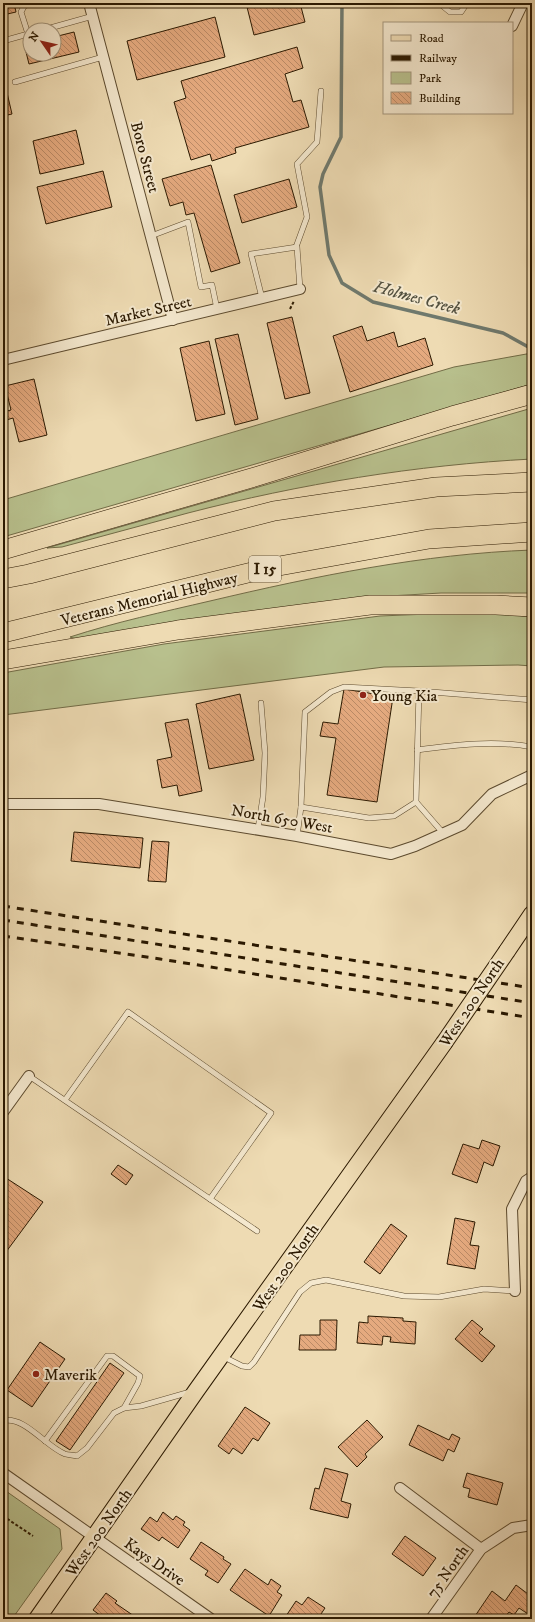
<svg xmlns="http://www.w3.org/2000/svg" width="535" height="1622" font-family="'IM FELL DW Pica',serif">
<defs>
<pattern id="building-back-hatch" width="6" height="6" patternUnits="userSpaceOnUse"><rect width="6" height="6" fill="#e5aa7f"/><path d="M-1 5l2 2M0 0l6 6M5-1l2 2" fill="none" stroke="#ba8a66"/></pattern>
</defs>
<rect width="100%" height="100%" fill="#eedbb3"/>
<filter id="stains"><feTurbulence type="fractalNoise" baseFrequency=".005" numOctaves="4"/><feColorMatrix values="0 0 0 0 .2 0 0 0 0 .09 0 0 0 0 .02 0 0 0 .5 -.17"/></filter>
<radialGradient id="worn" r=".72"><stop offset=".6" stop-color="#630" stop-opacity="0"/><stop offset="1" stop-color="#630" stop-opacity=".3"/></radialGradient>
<g fill="#b8c08d" stroke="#726c47">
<path d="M532,353V384L3,537V500L454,367Z"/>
<path d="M532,408V459C416,465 300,484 188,513C146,524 104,536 62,547L47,548Z"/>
<path d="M532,550V593H441L389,596L77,639L70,637C116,622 163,612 210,601C316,576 423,554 532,550Z"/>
<path d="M454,613L508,614L532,617V666L518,665L384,667L3,715V673L164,644L380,616Z"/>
<path d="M3,1489L60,1529L62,1549L12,1619H3Z"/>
</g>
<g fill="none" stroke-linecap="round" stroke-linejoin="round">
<path stroke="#6f796d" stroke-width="3.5" d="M342,3L341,137L323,174L320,187L329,255L342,283L373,302L503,333L532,349"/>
</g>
<g fill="url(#building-back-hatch)" stroke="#2b1901">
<path d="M14,3L16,12L3,15V5Z"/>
<path d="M246,3H300L305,22L254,35Z"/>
<path d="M215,17L225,57L137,80L127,41Z"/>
<path d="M74,32L79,52L29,64L24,44L30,43V54H54V37Z"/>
<path d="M297,47L303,68L285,74L293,102L301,100L309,127L235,148L236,153L212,161L210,154L191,160L174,102L186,98L181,81Z"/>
<path d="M3,84H5L12,114L3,116Z"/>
<path d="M76,130L84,164L40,174L33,141Z"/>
<path d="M211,165L240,263L211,272L194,213L186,215L183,202L170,206L162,179Z"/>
<path d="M103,171L112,207L46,224L37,187Z"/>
<path d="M289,179L297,207L242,223L234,195Z"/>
<path d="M292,317L310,393L285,399L267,323Z"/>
<path d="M362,326L367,341L394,332L398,347L425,338L433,365L350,392L333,336Z"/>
<path d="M238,334L258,419L235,425L215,339Z"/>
<path d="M209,341L225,414L196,421L180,348Z"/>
<path d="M34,379L47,435L19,442L13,418L3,421V412L11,410L5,386Z"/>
<path d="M344,689L393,697L377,802L327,795L336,738L320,736L323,722L338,724Z"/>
<path d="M240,694L254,760L209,769L196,704Z"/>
<path d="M188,719L202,791L179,796L177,785L162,788L157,760L172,757L165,723Z"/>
<path d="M74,832L143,838L140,868L71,861Z"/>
<path d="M152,841L169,842L166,882L148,881Z"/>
<path d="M482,1140L500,1146L493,1166L484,1162L477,1183L452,1174L463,1144L479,1149Z"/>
<path d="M118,1165L133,1175L126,1185L111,1174Z"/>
<path d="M6,1178L43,1202L6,1252L3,1250V1182Z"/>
<path d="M455,1218L475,1222L470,1245L479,1246L475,1269L447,1264Z"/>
<path d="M391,1224L407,1236L380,1274L364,1262Z"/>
<path d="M368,1316L403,1318V1321L416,1322L415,1344L390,1342L391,1337L383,1336L382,1345L357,1343L359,1322L368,1323Z"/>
<path d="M320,1320H337L336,1350H299L300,1335H320Z"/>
<path d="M472,1320L483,1329L479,1333L495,1346L482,1362L455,1339Z"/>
<path d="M40,1342L65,1359L32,1407L7,1390Z"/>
<path d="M110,1363L124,1373L70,1450L56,1441Z"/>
<path d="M245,1407L270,1423L258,1441L253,1438L242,1454L233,1448L229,1454L218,1446Z"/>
<path d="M367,1420L383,1437L365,1454L367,1457L357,1467L338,1447Z"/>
<path d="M418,1425L449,1440L452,1434L460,1438L454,1452L448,1449L443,1461L409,1445Z"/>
<path d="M325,1468L348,1474L341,1501L351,1504L348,1518L310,1509L315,1488L319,1489Z"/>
<path d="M467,1473L503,1483L497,1505L468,1497L470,1489L463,1487Z"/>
<path d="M163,1512L173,1520L176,1516L185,1522L183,1525L190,1530L178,1548L162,1537L159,1541L141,1529L150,1517L157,1522Z"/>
<path d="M405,1536L436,1558L423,1576L392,1554Z"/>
<path d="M201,1542L224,1557L223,1559L231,1564L218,1583L205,1575L208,1571L190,1559Z"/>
<path d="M245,1569L268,1585L271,1579L281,1586L277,1592L282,1595L269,1616L230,1590Z"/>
<path d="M516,1585L532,1597L527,1604L532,1607L528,1614L519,1608L514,1615L509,1612L505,1617L508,1619H473L492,1591L505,1601Z"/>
<path d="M106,1593L117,1601L115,1603L134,1616L131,1619H105L93,1610Z"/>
<path d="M308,1597L325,1608L319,1617L321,1619H284L296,1601L302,1605Z"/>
</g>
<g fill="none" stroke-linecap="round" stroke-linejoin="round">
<g stroke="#5c4a2e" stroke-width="6">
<g id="service">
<path d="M26,3L21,12L28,34H30"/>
<path d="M439,3L450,12H461L467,3"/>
<path d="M43,30L93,16"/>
<path d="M3,41L28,34"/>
<path d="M15,82L103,57"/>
<path d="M151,236L188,222L201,287L212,285L217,309"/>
<path d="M296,247L307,217L297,164L317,142L321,91"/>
<path d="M262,298L251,254L297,247L300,289"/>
<path d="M417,750C455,745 494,740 532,747"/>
<path d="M301,807L369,818L394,816L416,802"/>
<path d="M258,829L263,797L265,753L261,703"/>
<path d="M443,833L416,802L419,691L532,700"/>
<path d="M297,836L301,807L305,712L331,692L344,687L419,691"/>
<path d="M29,1076L257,1231"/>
<path d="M65,1100L128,1012L271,1113L210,1199"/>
<path d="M224,1357L242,1366L249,1367L254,1362L300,1292L311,1283L326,1280L404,1296L439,1297L484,1289L515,1291"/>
<path d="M3,1421C24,1415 46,1447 65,1454C68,1455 73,1455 77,1456L87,1448L114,1413L124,1408L141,1406L190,1392"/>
<path d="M45,1441L107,1356H113L140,1376L138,1383L124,1408"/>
</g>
</g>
<g stroke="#5c4a2e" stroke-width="12">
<g id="minor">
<path d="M89,3L173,320"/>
<path d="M512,26L523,3"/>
<path d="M3,358L7,359L300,289"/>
<path d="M3,804H99L297,836L391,854L415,846L462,825L492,794L532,775"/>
<path d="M3,1112L29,1076"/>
<path d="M515,1291L512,1209L526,1181L532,1177"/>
<path d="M3,1473L211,1619"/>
<path d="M400,1488L481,1549"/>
<path d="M431,1619L481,1549L513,1528L532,1525"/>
</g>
</g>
<g stroke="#2b1901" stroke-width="18">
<g id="primary">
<path d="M507,951L532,914"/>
<path d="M37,1619L196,1391L444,1043"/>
</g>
</g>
<g stroke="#2b1901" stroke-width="20">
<g id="motorway">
<path d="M3,550L258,476L452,416L532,394"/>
<path d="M3,579L29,574L274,511L436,487L532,482"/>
<path d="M3,633L268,568L429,539L532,532"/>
<path d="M3,660L178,630L370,605H496L532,607"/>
</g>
</g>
<g stroke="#2b1901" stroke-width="2" stroke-dasharray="3 2" stroke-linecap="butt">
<path d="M290,309L294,301"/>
<path d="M3,1516L33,1536"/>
</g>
<use href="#service" stroke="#f4e8ce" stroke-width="5"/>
<use href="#minor" stroke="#f4e8ce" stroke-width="10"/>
<use href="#primary" stroke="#eedbb3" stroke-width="16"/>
<use href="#motorway" stroke="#eedbb3" stroke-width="19"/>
<g stroke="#2b1901" stroke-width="3" stroke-dasharray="7 7" stroke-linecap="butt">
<path d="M3,906L532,988"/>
<path d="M3,920L532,1003"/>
<path d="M3,936L160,959L532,1018"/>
</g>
<g stroke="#2b1901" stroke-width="18" stroke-linecap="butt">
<path id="primary-bridge" d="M444,1043L507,951"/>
</g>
<use href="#primary-bridge" stroke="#eedbb3" stroke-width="16"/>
</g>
<g fill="#8f2418" stroke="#f4e8ce" stroke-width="1.5">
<circle cx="363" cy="695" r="4"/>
<circle cx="36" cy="1374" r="4"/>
</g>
<g text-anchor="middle" stroke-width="4" stroke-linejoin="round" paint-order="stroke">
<rect fill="#f4e8ce" stroke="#67573e" stroke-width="1" x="249" y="556" width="32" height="26" rx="3"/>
<g font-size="15" font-weight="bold" fill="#2b1901">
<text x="265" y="574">I 15</text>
</g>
<g font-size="16" fill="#2b1901" stroke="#f4e8ce">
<text transform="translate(146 157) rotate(75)" y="6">Boro Street</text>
<text transform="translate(148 310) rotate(-13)" y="6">Market Street</text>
<text transform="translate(149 598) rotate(-14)" y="6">Veterans Memorial Highway</text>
<text transform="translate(282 818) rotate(10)" y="6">North 650 West</text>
<text transform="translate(471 1002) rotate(-56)" y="6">West 200 North</text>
<text transform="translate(285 1267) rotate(-55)" y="6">West 200 North</text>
<text transform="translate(98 1532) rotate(-55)" y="6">West 200 North</text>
<text transform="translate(155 1561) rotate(35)" y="6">Kays Drive</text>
<text transform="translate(447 1571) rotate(-55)" y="6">75 North</text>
</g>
<g font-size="16" fill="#2b1901" stroke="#f4e8ce" text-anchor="start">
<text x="371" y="701">Young Kia</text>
<text x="44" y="1380">Maverik</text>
</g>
<g font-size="17" font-style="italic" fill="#535140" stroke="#f4e8ce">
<text transform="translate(417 297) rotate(15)" y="6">Holmes Creek</text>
</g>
</g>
<rect width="535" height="1622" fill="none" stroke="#eedbb3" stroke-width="16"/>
<rect x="4" y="4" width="527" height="1614" fill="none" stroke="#2b1901" stroke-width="2"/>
<rect x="8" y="8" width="519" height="1606" fill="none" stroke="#2b1901"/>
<rect x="383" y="22" width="130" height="92" fill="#f4e8ce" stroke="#a4957c"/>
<rect x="391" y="35" width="20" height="6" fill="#eedbb3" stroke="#a4957c"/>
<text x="419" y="42" font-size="12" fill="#2b1901">Road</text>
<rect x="391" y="55" width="20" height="6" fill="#2b1901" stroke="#a4957c"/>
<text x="419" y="62" font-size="12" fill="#2b1901">Railway</text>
<rect x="391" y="72" width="20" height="12" fill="#b8c08d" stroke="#a4957c"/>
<text x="419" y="82" font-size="12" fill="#2b1901">Park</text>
<rect x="391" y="92" width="20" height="12" fill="url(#building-back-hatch)" stroke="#a4957c"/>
<text x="419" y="102" font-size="12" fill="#2b1901">Building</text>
<g transform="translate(42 42) rotate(304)"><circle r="19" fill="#f4e8ce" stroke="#a4957c"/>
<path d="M0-3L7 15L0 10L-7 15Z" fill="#8f2418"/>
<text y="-6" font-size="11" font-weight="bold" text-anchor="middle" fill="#2b1901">N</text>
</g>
<rect width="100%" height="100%" filter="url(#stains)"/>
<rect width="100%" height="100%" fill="url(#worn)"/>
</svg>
